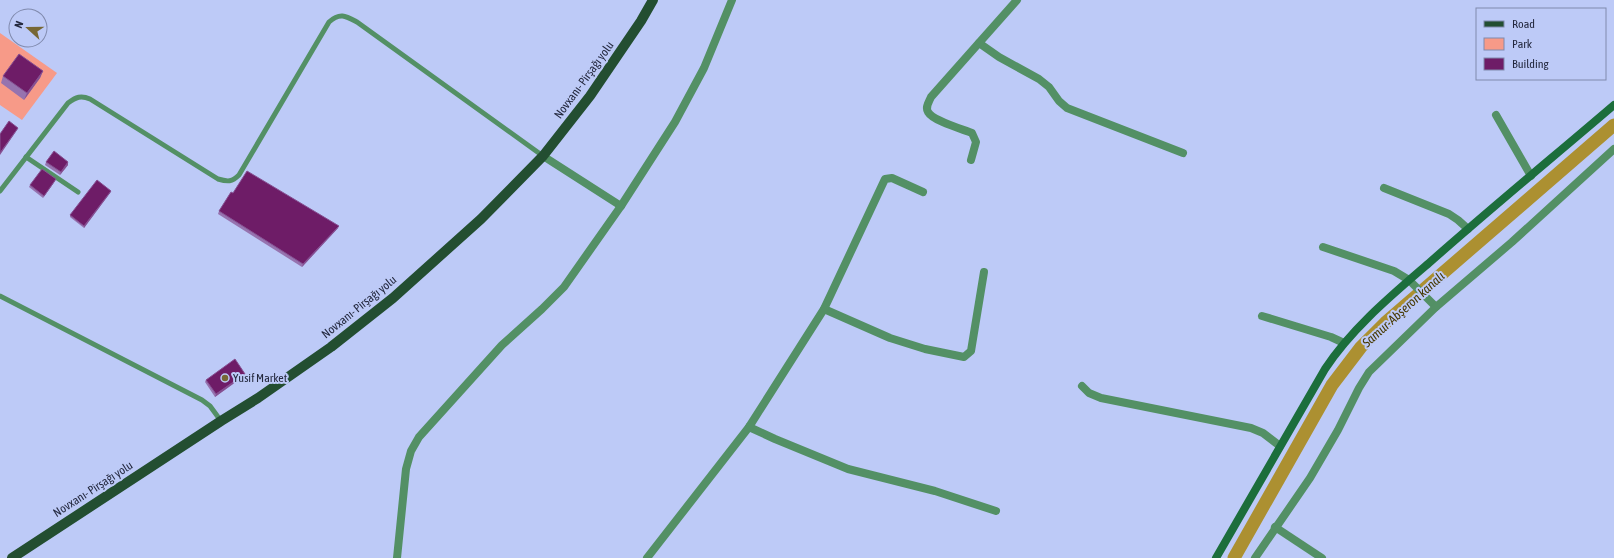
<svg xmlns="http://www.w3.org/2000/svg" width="1614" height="558" font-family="'Asap Condensed',sans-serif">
<rect width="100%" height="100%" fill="#bdcaf7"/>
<path fill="#f79a88" d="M0,33L57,73L22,120L0,105Z"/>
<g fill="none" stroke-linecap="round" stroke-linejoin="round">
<path stroke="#ac9031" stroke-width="13" d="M1234,558L1332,385L1361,347L1385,323L1614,125"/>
<g stroke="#539065" stroke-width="5">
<path d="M26,157L78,192"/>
<path d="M0,191L68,103C76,97 81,95 90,99L218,179C228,182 232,182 239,175L329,22C340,12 346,16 357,22L543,156"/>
<path d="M0,296L202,400L210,406L221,421"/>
</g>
<g stroke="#539065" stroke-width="8">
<path d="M979,43L999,57L1039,79L1049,87L1059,101L1067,108L1183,153"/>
<path d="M1496,115L1531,176"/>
<path d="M543,156L621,206"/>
<path d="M971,160L976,142L972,133C962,129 933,121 928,112C925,107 929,102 931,97L1017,0"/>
<path d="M1384,188L1449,214L1458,220L1468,229"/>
<path d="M1323,247L1394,271L1409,280L1436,307"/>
<path d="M824,309L890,338L925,349L964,357L971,351L984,272"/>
<path d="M1262,316L1331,337L1344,343"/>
<path d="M1082,386L1089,393L1101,398L1251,428L1263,433L1280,446"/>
<path d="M749,427L775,439L848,469L935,491L996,511"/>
<path d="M1275,527L1322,558"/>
<path d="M397,558L406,469L411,451L419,437L502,345L542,309L564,287L621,206L675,122L704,68L732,0"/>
<path d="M647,558L749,427L824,309L885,179L892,178L923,192"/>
<path d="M1255,558L1310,478L1338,430L1359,388L1369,372L1436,307L1512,242L1614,149"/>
</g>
<path stroke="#1c6e3c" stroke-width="8" d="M1216,558L1325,369C1352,328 1392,295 1429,263C1490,209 1552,158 1614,105"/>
<path stroke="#234e31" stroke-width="10" d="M12,558L221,421L258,398L331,347L393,298L481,219L543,156L590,96L641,21L653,0"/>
</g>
<g fill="#9673af">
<path d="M43,71L40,78L24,100L1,83L3,76Z"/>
<path d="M46,162H68V165L60,175L45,165Z"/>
<path d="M55,181L43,198L29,187L30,185Z"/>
<path d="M111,191L110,193L84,228L70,217V215Z"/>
<path d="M233,193L338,228L302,267L218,214L219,211Z"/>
<path d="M245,374L244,376L215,397L205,382L206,380Z"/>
</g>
<g fill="#865092">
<path d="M43,71L40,78L24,100L27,93Z"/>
<path d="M18,128L17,130L0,155V153Z"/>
<path d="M68,162V165L60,175L61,172Z"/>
<path d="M56,179L55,181L43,198L44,196Z"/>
<path d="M111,191L110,193L84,228V226Z"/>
<path d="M339,226L338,228L302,267L303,264Z"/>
<path d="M245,374L244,376L215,397L216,394Z"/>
</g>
<g fill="#6e1c67" stroke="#865092">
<path d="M19,54L43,71L27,93L3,76Z"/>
<path d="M9,121L18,128L0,153V134Z"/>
<path d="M54,151L68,162L61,172L46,162Z"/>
<path d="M42,169L56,179L44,196L30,185Z"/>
<path d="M247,171L339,226L303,264L219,211L231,192L233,193Z"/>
<path d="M97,180L111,191L84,226L70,215Z"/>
<path d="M235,359L245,374L216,394L206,380Z"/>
</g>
<circle fill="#776735" stroke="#bdcaf7" stroke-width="1.5" cx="225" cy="378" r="4"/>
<g text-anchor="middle" stroke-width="4" stroke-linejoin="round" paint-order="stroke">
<g font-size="12" fill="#24293f" stroke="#bdcaf7">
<text transform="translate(584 80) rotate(-54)" y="4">Novxanı- Pirşağı yolu</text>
<text transform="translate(359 307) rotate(-39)" y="4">Novxanı- Pirşağı yolu</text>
<text transform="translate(93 489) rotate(-33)" y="4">Novxanı- Pirşağı yolu</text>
</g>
<g font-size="12" fill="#24293f" stroke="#bdcaf7" text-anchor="start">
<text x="233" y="382">Yusif Market</text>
</g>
<g font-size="13" font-style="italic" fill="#473902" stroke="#bdcaf7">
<text transform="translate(1403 309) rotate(-42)" y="5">Samur-Abşeron kanalı</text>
</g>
</g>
<rect x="1476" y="8" width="130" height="72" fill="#bdcaf7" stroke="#808aad"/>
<rect x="1484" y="21" width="20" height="6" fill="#234e31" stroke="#808aad"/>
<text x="1512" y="28" font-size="12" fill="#24293f">Road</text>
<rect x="1484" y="38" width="20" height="12" fill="#f79a88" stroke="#808aad"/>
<text x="1512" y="48" font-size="12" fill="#24293f">Park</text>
<rect x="1484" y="58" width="20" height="12" fill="#6e1c67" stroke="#808aad"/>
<text x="1512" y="68" font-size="12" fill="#24293f">Building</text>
<g transform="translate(28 28) rotate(291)"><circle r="19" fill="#bdcaf7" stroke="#808aad"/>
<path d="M0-3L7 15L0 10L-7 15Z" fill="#776735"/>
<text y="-6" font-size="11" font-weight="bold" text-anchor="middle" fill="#24293f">N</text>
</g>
</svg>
